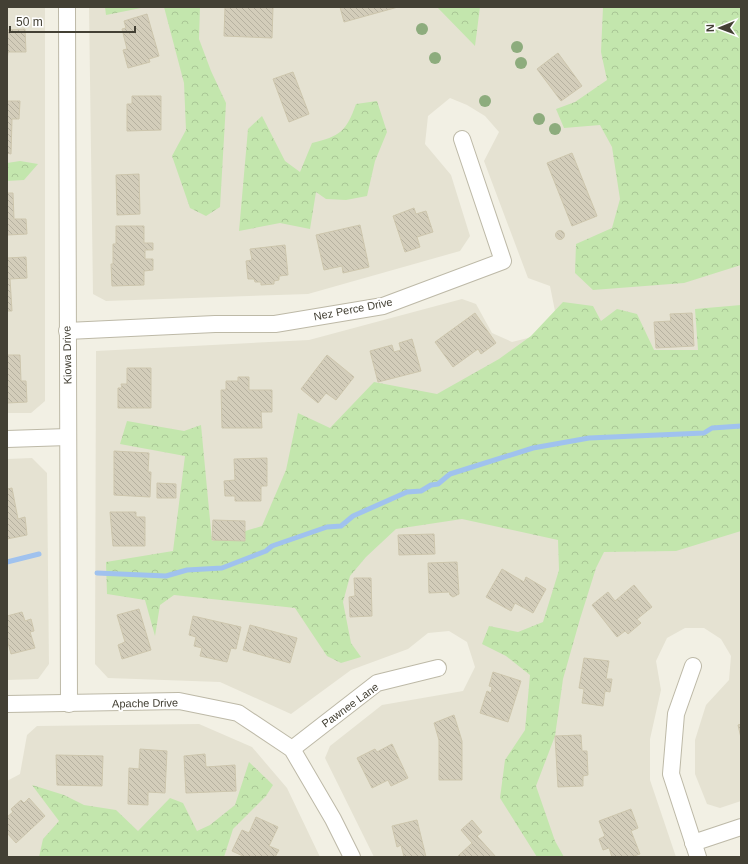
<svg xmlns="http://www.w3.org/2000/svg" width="748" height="864" font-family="Arial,sans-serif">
<defs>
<pattern id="forest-crowns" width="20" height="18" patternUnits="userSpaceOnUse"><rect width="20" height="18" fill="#c3e6ad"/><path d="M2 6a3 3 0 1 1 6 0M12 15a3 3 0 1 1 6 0" fill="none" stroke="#a9c695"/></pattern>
<pattern id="building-back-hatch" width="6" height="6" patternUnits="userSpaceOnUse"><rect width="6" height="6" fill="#d3cdba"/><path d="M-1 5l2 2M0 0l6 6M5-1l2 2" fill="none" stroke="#b6b1a0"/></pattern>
</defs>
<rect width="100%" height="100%" fill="#f2f0e4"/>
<g fill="#e5e2d2">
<path d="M7,7H45V401L31,413H7Z"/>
<path d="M89,7H741V801L720,808L707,804L695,774V740L706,705L729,680L731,656L721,639L704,628H685L667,638L656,661L661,690L650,739V780L676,857H374L325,758L330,746L382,705L463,691L475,667L467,642L449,631L428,633L408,649L351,670L291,714L220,682L108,678L95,664L96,351L309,340L462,299L476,304L492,333L512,342L540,335L555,311L550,286L528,278L484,161L499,132L485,116L467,105L450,98L428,116L425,144L451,175L470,236L460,251L308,294L106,301L93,294Z"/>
<path d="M32,458L47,473L49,664L38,679L7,680V459Z"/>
<path d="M199,724L252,747L287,788L320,857H7V781L20,774L27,735L37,726Z"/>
</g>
<g fill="url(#forest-crowns)">
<path d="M105,7H146L106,15Z"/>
<path d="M164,7H200L199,39L211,71L226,103L220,207L206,216L190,208L172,156L186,130L184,83Z"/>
<path d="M437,7H480L475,46Z"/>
<path d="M603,7H741V265L684,283L593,290L575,273L576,244L612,228L620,199L612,147L600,125L564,128L556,109L575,102L607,80L601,52Z"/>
<path d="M377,101L387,132L375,161L367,196L346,200L326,199L316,192L310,229L280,223L239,231L248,129L262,116L285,161L300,172L312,143C340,136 346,132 356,104Z"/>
<path d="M20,161L38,164L24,180L7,181V163Z"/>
<path d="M563,302L593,306L601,321L617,309L637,314L654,350H698L695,309L741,305V531L676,551L604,552L596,568L580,619L563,679L555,736L536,786L555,841L564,857H537L500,798L505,760L525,730L530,675L506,656L482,644L489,626L518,632L543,622L559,570L558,540L462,519L396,529L366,557L350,576L343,602L351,643L361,657L341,663L327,656L295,608L174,595L160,605L155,636L145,600L107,594L106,562L173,551L185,456L120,444L127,421L184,431L201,425L212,541L262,526L286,470L298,413L330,428L374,382L437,394L499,359L531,336Z"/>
<path d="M249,762L273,785L266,796L233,829L224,857H39L43,839L59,821L32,785L64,795L84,805L116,810L138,831L170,798L183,803L197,831L210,825L235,805Z"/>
</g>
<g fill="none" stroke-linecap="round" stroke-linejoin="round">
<g stroke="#a0c2ee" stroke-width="5">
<path d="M7,562L39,554"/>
<path d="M97,573L166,576L187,570L222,568L266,551L272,546L327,527L341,526L353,516L407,492L421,491L431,485L438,484L450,474L533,448L589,438L704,433L712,428L741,426"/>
</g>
</g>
<g fill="url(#building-back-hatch)" stroke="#cdc6ad">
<path d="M225,7H273L272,38L224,36Z"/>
<path d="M340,7H398L344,22Z"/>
<path d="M147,14L159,56L149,59L150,62L128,68L123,50L127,49L122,29L126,28L124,21Z"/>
<path d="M25,29L26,52H8L7,60V30Z"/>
<path d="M558,53L582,86L561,101L537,69Z"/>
<path d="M293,72L309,114L289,122L273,79Z"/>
<path d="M132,96H161V130L127,131V104H132Z"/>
<path d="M7,101H20L19,119H12L11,154L7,153Z"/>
<path d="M572,153L597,216L572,226L547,163Z"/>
<path d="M139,174L140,214L117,215L116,175Z"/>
<path d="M7,193H13L14,219H26L27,234L7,235Z"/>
<path d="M414,208L416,214L426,211L433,232L417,237L420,247L405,252L393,216Z"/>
<path d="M360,225L369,267L343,273L342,266L324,270L316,235Z"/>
<path d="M116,226H144V243H153V250H145V259H153V270L144,271V285L112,286L111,264H113V244H116Z"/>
<circle cx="560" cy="235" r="4.5"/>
<path d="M285,245L288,275L279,276V280L274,281V284L261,285V282H255L254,279H248L246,261L252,260L250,249Z"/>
<path d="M26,257L27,278L10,279L12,311H7V258Z"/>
<path d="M475,313L496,343L481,354L478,349L453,367L435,342Z"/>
<path d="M692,313L694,346L656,348L654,322L671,321L670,314Z"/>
<path d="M412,339L421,371L378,382L370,351L392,345L394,352L401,350L399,343Z"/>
<path d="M7,355H20L21,381H26L27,402L7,403Z"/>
<path d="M327,355L354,377L336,400L326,393L318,403L301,389Z"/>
<path d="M127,368H151V408H118V388H122L121,384H127Z"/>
<path d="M238,377H249V390H272V412H261L262,428H222L221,390H226V381H238Z"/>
<path d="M114,451L149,453L148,472H151L150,497L114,495Z"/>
<path d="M267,458V486H261V501H235V496H225L224,481L235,480L234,459Z"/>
<path d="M157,483L176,484V498H157Z"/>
<path d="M12,488L18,519L25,517L27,535L7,539V489Z"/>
<path d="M110,512H136V517H145V546H113Z"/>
<path d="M213,520L245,521V541L212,540Z"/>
<path d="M434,534L435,554L399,555L398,535Z"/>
<path d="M457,562L459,594L453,597L450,595L449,592L429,593L428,563Z"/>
<path d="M502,569L524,582L526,577L546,589L533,613L515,603L511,611L486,597Z"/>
<path d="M354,578H371L372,616L350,617L349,597L355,596Z"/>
<path d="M634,585L652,607L637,619L641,623L628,634L625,631L617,637L592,605L608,592L615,601Z"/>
<path d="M139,609L151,650L122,659L118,645L125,642L117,615Z"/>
<path d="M22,612L25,621L31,619L34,631L30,632L35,648L11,654L7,639V616Z"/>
<path d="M193,616L241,627L236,649L231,648L227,662L200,656L202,648L194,646L196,637L189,635Z"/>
<path d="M250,625L297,638L290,663L243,650Z"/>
<path d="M584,658L609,661L606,679H612L610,692L605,691L603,706L582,703L584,689L579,688Z"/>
<path d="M493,672L521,681L508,722L480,713L487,691L491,693L492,687L489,686Z"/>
<path d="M454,715L462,741V780H439V740L434,723Z"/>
<path d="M741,724V738L738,725Z"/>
<path d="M581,735L582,751H587L588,775L583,776V786L558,787L555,736Z"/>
<path d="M392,744L408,778L391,786L388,780L372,788L357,758L375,749L377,752Z"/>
<path d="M140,749L167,751L165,793L148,792V805L128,804L129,768L139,769Z"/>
<path d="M205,754L206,767L235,765L236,791L186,793L184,756Z"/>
<path d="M56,755L103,756L102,786L57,785Z"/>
<path d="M29,798L45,816L16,843L7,833V817L13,812L11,809L21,800L24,803Z"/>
<path d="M631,809L638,828L631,831L640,854L631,857H612L609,848L603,850L599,839L605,836L599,821Z"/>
<path d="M256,817L278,827L269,846L279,850L275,857H245L232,851L242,830L249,833Z"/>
<path d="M417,820L426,857H404L401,845L397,847L392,826Z"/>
<path d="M472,820L482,832L477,836L496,857H457L472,843L461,830Z"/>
</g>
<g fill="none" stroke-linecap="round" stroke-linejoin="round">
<g stroke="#bdb9a7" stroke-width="18">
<g id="minor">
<path d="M67,7L69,704"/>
<path d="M67,331L215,324H275L383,306L503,261L462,139"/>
<path d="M7,439L68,437"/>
<path d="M693,666L676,714L671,774L698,857"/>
<path d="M7,704L179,701L238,713L292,749L333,819L352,857"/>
<path d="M292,749L377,683L438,668"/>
<path d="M693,843L741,827"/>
</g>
</g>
<use href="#minor" stroke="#fff" stroke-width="16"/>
</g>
<g fill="#8dac7d">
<circle cx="422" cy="29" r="6"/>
<circle cx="517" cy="47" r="6"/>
<circle cx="435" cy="58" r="6"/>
<circle cx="521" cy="63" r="6"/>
<circle cx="485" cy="101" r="6"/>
<circle cx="539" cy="119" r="6"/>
<circle cx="555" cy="129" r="6"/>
</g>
<g text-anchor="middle" stroke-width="4" stroke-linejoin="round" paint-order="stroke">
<g font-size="11" fill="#434034" stroke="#fff">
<text transform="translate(353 309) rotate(-11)" y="4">Nez Perce Drive</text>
<text transform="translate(67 355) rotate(-91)" y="4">Kiowa Drive</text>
<text transform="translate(145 703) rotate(-1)" y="4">Apache Drive</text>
<text transform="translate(350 705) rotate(-36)" y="4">Pawnee Lane</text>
</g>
</g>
<rect width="748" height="864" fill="none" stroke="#434034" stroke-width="16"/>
<g transform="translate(720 28) rotate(269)" stroke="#ffffff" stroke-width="3" paint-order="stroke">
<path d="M0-3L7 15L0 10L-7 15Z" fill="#434034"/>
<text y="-6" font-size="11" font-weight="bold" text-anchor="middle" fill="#434034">N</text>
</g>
<path d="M10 26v6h125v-6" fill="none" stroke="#434034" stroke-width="2"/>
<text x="16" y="26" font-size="12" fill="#434034" stroke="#ffffff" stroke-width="3" paint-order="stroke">50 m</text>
</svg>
